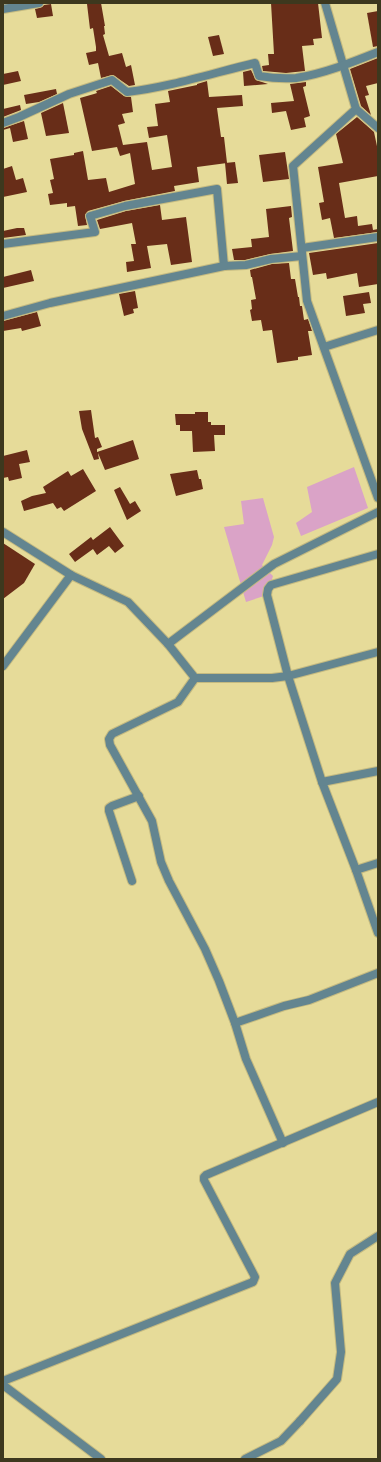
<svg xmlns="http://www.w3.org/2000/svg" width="381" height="1462" font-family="'Source Sans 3',sans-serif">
<rect width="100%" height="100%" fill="#e6db99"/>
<g fill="#daa3c7">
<path d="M354,467L368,508L301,536L296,523L312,512L307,487Z"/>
<path d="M263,498L274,537L272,545L262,565L273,576L267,595L246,602L224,527L244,524L241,501Z"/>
</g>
<g fill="#682d18">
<path d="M101,3L105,26H104L105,34L103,35L109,56L122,53L126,67L131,65L135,85L129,86L113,75L101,78L98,63L89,65L86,53L96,51V47L93,28L90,29L87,4Z"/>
<path d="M271,3H318L322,38L313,39L314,45L302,46L305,71L286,73L263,71L262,66L269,65L268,54H274Z"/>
<path d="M51,4L53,16L37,18L35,9L42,7L44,5Z"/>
<path d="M378,11V46L373,47L367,13Z"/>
<path d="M219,35L224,54L213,56L208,37Z"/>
<path d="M378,58V83L366,86L369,95L365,96L371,115L361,106L350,69Z"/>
<path d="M251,70L256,80L268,84L244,86L243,72Z"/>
<path d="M18,71L21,81L3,85V74Z"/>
<path d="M207,81L209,97L242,95L243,106L217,108L221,137H224L227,163L197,167L199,182L174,186L175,191L124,201L88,211L85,215L87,225L78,226L75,206L67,207V203L50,205L48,194L53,193L50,180L54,179L50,159L74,155V153L83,151L88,180L106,178L109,192L135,184L130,153L120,156L117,147L92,151L80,98L94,94L97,93L96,91L111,86L124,96L131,97L133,112L122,114L125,123L118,125L123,145L147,142L152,170L172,167L167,135L149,138L147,127L158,126L155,104L170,102L168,91L197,85V84Z"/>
<path d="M306,82V86L303,87L310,116L304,118L306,127L291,130L286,111L272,113L271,103L294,101L290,84Z"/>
<path d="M56,89L57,94L39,102L26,104L24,95Z"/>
<path d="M63,103L69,133L46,136L41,113Z"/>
<path d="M20,105L21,110L3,117V109Z"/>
<path d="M357,117L374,132L378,151V176L339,183L345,218L357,216L358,226L372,224L373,230L378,229V232L334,238L330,218L322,220L319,203L324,202L318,167L343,163L336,134Z"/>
<path d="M24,121L28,139L13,142L10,128L3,130V128Z"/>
<path d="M285,152L289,179L263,182L259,155Z"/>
<path d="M235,162L238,183L227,184L225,163Z"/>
<path d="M12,166L16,180L23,178L27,192L3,197V169Z"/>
<path d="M160,205L162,220L186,217L192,262L171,265L167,244L147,246L151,268L127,272L126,262L134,261L131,244H136L132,223L100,229L97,220L126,211Z"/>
<path d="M291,206L292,217L289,218L293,251L270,254L245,260H234L232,249L252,247L251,239L269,237L266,209Z"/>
<path d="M17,228H24L26,235L3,238V231Z"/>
<path d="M378,243V284L359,287L357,273L327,279L326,273L313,275L309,253Z"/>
<path d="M289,263L291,279H295L298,297H299L300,306H302L304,320L308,319L312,331H308L312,355L298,357V360L277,363L272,330L263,331L261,320L252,321L250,310L252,309L251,300L256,299L252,277H251L250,270L272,264Z"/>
<path d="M31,270L34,281L3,288V277Z"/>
<path d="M135,291L138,308L133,309L134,313L124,316L119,294Z"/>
<path d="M369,292L371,303L363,304L365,313L346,316L343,296Z"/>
<path d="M37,312L41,326L22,331L21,328L3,331V321Z"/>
<path d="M91,410L95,438L98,437L102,447L97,449V452L133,440L139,459L105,470L98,453L99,459L94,460L82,429L79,411Z"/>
<path d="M195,412H208V422H211V425H225V435H214L215,451L193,452L192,431H180V425H176L175,414H195Z"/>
<path d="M27,450L30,462L19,464L22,478L9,481L8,477L3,478V456Z"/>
<path d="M83,469L96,491L64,511L61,507L57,509L53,503L24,511L21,501L32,496L46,493L43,487L68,471L71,476Z"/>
<path d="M197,470L199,479H201L203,489L176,496L170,474Z"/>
<path d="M120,487L130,504L135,501L141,511L127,520L114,490Z"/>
<path d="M110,527L124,546L115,553L109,546L97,555L93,549L75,562L69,554L91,537L93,540Z"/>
<path d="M3,543L35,564L24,583L3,599Z"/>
</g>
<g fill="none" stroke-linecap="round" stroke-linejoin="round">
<g stroke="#c4ba80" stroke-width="10">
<g id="minor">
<path d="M325,3L356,109L293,166L307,301L378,498"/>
<path d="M3,9L39,3"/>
<path d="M356,109L378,128"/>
<path d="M3,123L19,117L69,94L112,80L127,92C170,87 213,73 255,63L259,76C271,78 283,79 296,78C323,74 353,62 378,52"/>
<path d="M3,244L95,232L90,216L125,206L217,189L224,266L246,265L271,259L302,256"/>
<path d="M302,248L378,237"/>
<path d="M3,316L50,303L224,266"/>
<path d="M324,347L378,330"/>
<path d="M378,554L271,585L268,589L267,595L288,676L322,782L356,870L378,933"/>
<path d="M168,644L274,564L378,512"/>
<path d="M195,678L178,702L112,734L109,739L110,745L152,821L161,862L169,881L205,949L219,981L235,1023L246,1059L283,1143"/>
<path d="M322,782L378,771"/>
<path d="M356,870L378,863"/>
<path d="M132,881L109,811V808L112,806L139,796"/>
<path d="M235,1023L284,1006L309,1000L378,973"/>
<path d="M3,1381L253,1282L255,1277L204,1180V1177L206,1175L378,1102"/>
<path d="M3,1385L101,1459"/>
<path d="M300,1421L337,1379L341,1352L335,1283L350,1254L378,1236"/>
</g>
</g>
<g stroke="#c4ba80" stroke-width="10">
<g id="tertiary">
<path d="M3,532L71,575"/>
<path d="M3,666L71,575L128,602L168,644L195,678H272L288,676L378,652"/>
<path d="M245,1459L281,1441L300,1421"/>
</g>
</g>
<use href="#minor" stroke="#638590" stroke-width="8"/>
<use href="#tertiary" stroke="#638590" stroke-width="8"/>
</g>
<rect width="381" height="1462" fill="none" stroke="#3d381e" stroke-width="8"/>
</svg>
